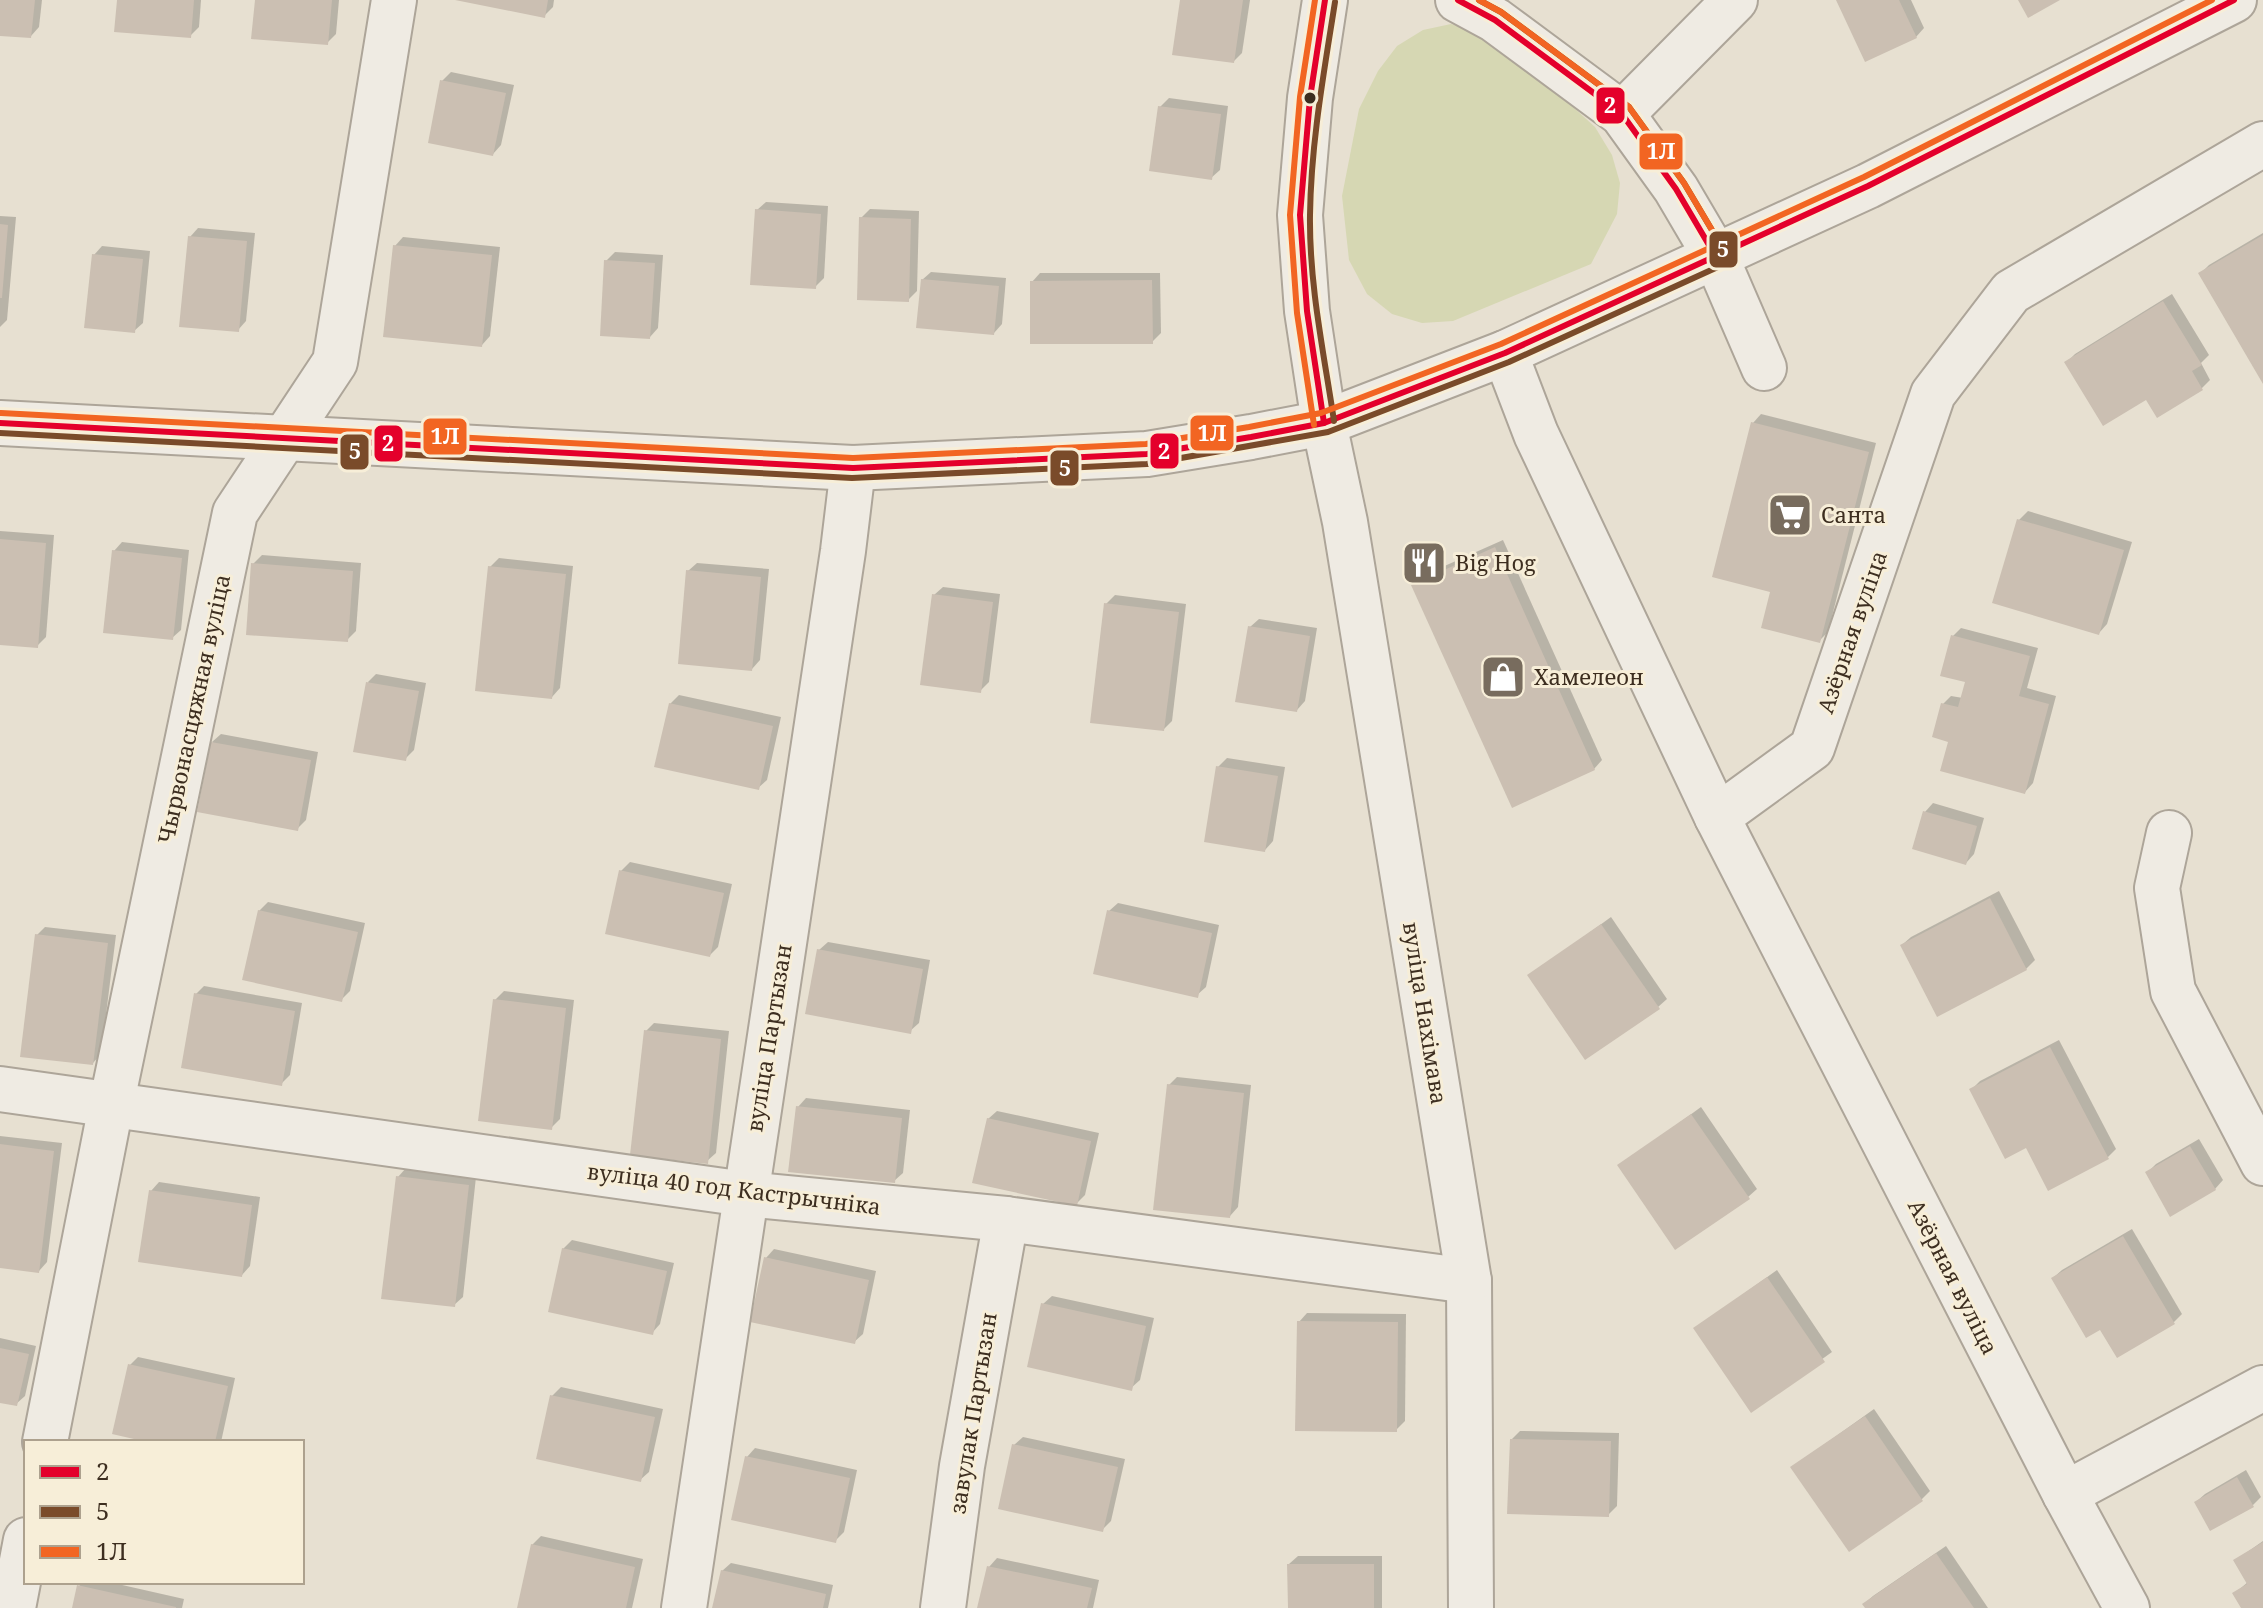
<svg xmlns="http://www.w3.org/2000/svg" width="2263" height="1608" font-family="'Noto Serif',serif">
<rect width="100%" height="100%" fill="#e7e0d1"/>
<path fill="#d6d7b3" d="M1451,24L1498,39L1595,127L1612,155L1620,183L1617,214L1591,264L1453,321L1422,323L1392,314L1367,294L1349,260L1342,196L1359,109L1378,71L1397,46L1423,30Z"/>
<g fill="#0003">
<path d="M0,0H42L39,27L31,36L0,34Z"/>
<path d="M119,0H201L199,27L190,36Z"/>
<path d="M257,0H339L336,34L327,43Z"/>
<path d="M459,0H554L553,7L544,16Z"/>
<path d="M1182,0H1250L1242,53L1234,61Z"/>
<path d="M1838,0H1911L1924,28L1916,37Z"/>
<path d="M451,72L514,85L501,145L493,154L442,81Z"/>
<path d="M1169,98L1228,106L1220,170L1211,178L1160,107Z"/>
<path d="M766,202L828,206L824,278L815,287L757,210Z"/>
<path d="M870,209L919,211L917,291L908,300L861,218Z"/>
<path d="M0,216L16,217L7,320L0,327Z"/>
<path d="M198,228L255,233L246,321L238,330L190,237Z"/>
<path d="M2263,233V380L2201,273L2209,265Z"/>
<path d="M403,237L500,247L490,336L482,345L395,246Z"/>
<path d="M102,246L150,251L143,323L134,331L94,255Z"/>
<path d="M615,252L663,255L658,328L650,337L606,261Z"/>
<path d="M931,272L1006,278L1002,324L994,333L922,280Z"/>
<path d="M1040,273H1160L1161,333L1152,342L1032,282Z"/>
<path d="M2172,294L2209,355L2201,363L2210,380L2202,388L2146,397L2067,362L2075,354Z"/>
<path d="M1761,414L1876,443L1828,632L1819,641L1773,590L1753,423Z"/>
<path d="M2028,511L2132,542L2107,624L2099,633L2019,520Z"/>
<path d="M0,531L54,535L46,637L37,646L0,643Z"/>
<path d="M1503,540L1602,760L1594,769L1414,585L1422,576Z"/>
<path d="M122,542L189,550L181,630L172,638L114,551Z"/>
<path d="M262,555L361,563L356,631L347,640L253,564Z"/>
<path d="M499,558L573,566L560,688L552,697L490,567Z"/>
<path d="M697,563L769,569L760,660L752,669L688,571Z"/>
<path d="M943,587L1000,594L989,682L980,691L934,595Z"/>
<path d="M1115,595L1186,604L1172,721L1164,729L1106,604Z"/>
<path d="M1259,619L1317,628L1305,701L1297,710L1250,627Z"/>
<path d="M1961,628L2038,648L2027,688L2056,696L2033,783L2025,792L1950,740L1943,704L1951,696L1963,698L1968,681L1953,636Z"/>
<path d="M376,674L426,683L414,750L405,759L368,682Z"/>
<path d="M679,695L781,717L767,780L758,788L670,704Z"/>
<path d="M221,734L318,752L306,820L297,829L212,742Z"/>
<path d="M1227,758L1285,767L1273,841L1265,850L1218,767Z"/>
<path d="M1933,803L1984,818L1974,854L1966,863L1925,812Z"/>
<path d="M630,862L732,884L718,947L710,955L621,871Z"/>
<path d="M1999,891L2035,960L2026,969L1902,945L1911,937Z"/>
<path d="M268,902L365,923L350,991L341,1000L259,911Z"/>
<path d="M1118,903L1219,925L1206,987L1197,995L1109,911Z"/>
<path d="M1611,917L1667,999L1658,1007L1530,976Z"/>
<path d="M45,927L116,935L101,1054L93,1063L37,935Z"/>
<path d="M828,942L930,960L919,1023L910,1031L819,950Z"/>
<path d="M204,986L302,1003L290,1075L281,1084L196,994Z"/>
<path d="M504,991L574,1000L560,1119L551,1128L495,1000Z"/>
<path d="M654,1023L729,1031L716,1153L707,1161L646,1031Z"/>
<path d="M2059,1040L2116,1149L2108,1157L2027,1146L1971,1090L1980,1081Z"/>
<path d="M1177,1077L1251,1085L1238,1207L1230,1216L1169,1085Z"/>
<path d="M806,1098L910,1110L903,1173L894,1181L798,1107Z"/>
<path d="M1701,1107L1757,1189L1748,1197L1620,1166Z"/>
<path d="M997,1111L1099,1133L1085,1195L1076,1204L988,1119Z"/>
<path d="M0,1136L62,1143L47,1262L39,1271L0,1266Z"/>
<path d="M2199,1139L2223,1180L2215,1189L2147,1173L2156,1164Z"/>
<path d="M406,1168L476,1177L463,1297L454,1305L398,1177Z"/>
<path d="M159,1182L260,1197L250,1266L242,1275L151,1191Z"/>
<path d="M2132,1229L2182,1314L2173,1323L2101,1327L2053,1278L2062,1270Z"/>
<path d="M572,1240L674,1263L660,1324L652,1333L563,1249Z"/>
<path d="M774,1249L876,1271L863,1334L854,1342L766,1258Z"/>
<path d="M1777,1270L1832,1352L1751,1410L1696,1328Z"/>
<path d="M1052,1296L1154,1318L1140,1380L1131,1388L1043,1304Z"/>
<path d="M1307,1313L1406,1314L1405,1421L1396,1430L1299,1322Z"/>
<path d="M0,1338L36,1346L25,1396L16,1404L0,1401Z"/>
<path d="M138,1357L235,1378L221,1442H157L130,1365Z"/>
<path d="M561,1387L663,1409L649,1472L640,1480L552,1396Z"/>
<path d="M1874,1409L1930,1491L1921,1500L1793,1467Z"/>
<path d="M1520,1431L1619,1433L1617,1506L1608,1515L1512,1439Z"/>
<path d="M1023,1437L1125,1459L1111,1521L1102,1530L1014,1445Z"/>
<path d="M755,1448L857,1470L844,1532L835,1541L747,1457Z"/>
<path d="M2246,1470L2261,1497L2252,1506L2196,1502L2205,1494Z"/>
<path d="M541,1536L643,1559L632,1608H522L532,1545Z"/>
<path d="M2263,1541V1608H2243L2235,1593L2248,1582L2236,1560Z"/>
<path d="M1946,1546L1988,1608H1867L1864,1604L1873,1596Z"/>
<path d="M1298,1556H1382V1608H1290L1289,1564Z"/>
<path d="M997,1558L1099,1580L1093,1608H979L989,1567Z"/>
<path d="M731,1563L833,1585L828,1608H714L722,1571Z"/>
<path d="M83,1582H109L184,1599L182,1608H74L79,1586Z"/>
</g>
<g fill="#cbbfb2">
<path d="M0,0H35L31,38L0,36Z"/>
<path d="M117,0H194L191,38L114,32Z"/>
<path d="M255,0H332L328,45L251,39Z"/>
<path d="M455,0H548L545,18Z"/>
<path d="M1180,0H1243L1234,63L1172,55Z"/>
<path d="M1836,0H1899L1917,38L1865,62Z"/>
<path d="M2018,0H2060L2028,18Z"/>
<path d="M440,80L506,93L493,156L428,143Z"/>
<path d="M1158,106L1221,114L1212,180L1149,171Z"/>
<path d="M755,209L821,214L816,289L750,285Z"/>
<path d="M859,217L911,219L909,302L857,300Z"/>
<path d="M0,224L8,225L2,298H0Z"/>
<path d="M2263,235V384L2198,273Z"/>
<path d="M188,236L247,241L239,332L179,327Z"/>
<path d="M393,245L492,255L482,347L383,337Z"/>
<path d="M92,254L143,259L135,333L84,328Z"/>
<path d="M604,260L655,263L650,339L600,336Z"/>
<path d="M921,279L999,286L994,335L916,328Z"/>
<path d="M1152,280L1153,344H1030V281Z"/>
<path d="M2163,301L2202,365L2192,371L2203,390L2157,418L2146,400L2103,426L2064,362Z"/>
<path d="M1751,422L1869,452L1820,643L1761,628L1770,592L1712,577Z"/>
<path d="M2017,519L2124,550L2099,635L1992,603Z"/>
<path d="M0,539L46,543L38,648L0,645Z"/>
<path d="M1495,547L1595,770L1512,808L1411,585Z"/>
<path d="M112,550L182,558L173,640L103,633Z"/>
<path d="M251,563L353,571L348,642L246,635Z"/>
<path d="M488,566L566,574L552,699L475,691Z"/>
<path d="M686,570L761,577L752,671L678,664Z"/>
<path d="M932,594L993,602L981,693L920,685Z"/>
<path d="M1104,603L1179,612L1164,731L1090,723Z"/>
<path d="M1248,626L1310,636L1297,712L1235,702Z"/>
<path d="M1951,635L2030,656L2019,696L2049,704L2025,794L1940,771L1948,742L1932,737L1941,703L1958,707L1965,682L1940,676Z"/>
<path d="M366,682L419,691L406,761L353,752Z"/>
<path d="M669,703L773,726L759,790L654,767Z"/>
<path d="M211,742L311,760L298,831L197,812Z"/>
<path d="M1216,766L1278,776L1265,852L1204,842Z"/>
<path d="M1923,811L1977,826L1966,865L1912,849Z"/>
<path d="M619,870L724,893L710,957L605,934Z"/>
<path d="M1990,898L2027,970L1937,1017L1900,945Z"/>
<path d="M258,910L358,932L342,1002L242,980Z"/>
<path d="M1107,910L1212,933L1198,998L1093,974Z"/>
<path d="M1601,924L1660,1009L1585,1060L1527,975Z"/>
<path d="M35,934L108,943L93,1065L20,1057Z"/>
<path d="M817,949L923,969L911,1034L805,1014Z"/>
<path d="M194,993L295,1011L282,1086L181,1068Z"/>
<path d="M493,999L566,1008L552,1130L478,1121Z"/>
<path d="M644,1030L721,1039L708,1164L630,1155Z"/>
<path d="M2050,1047L2109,1159L2048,1191L2026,1148L2005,1159L1969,1089Z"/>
<path d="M1167,1084L1244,1093L1230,1218L1153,1210Z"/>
<path d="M796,1106L902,1118L895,1183L788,1172Z"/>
<path d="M1691,1114L1750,1199L1675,1250L1617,1165Z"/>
<path d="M987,1118L1091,1141L1077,1206L972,1183Z"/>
<path d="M0,1144L54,1151L39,1273L0,1268Z"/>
<path d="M2190,1146L2216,1190L2170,1217L2145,1172Z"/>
<path d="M396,1176L469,1185L455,1307L381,1299Z"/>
<path d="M149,1190L252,1205L242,1277L138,1262Z"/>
<path d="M2123,1236L2175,1324L2117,1358L2100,1330L2086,1338L2051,1278Z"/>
<path d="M562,1248L667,1271L653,1335L548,1312Z"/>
<path d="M764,1257L869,1280L855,1344L750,1322Z"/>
<path d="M1767,1277L1825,1362L1751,1413L1693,1328Z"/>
<path d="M1041,1303L1146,1326L1132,1391L1027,1367Z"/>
<path d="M1297,1321L1398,1322L1397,1432L1295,1431Z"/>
<path d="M0,1348L29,1354L17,1406L0,1403Z"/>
<path d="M128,1364L228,1386L215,1442H147L112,1434Z"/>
<path d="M550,1395L655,1417L641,1482L536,1459Z"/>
<path d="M1865,1416L1923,1501L1849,1552L1790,1467Z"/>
<path d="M1510,1439L1611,1441L1609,1517L1507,1514Z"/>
<path d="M1012,1444L1118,1467L1103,1532L998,1509Z"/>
<path d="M745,1456L850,1478L836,1543L731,1520Z"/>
<path d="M2237,1477L2254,1507L2210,1531L2194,1502Z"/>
<path d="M2263,1542V1608H2241L2232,1593L2247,1584L2233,1560Z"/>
<path d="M531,1544L635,1567L626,1608H517Z"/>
<path d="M1936,1553L1974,1608H1865L1862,1604Z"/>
<path d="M1287,1564H1374V1608H1288Z"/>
<path d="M987,1566L1092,1588L1087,1608H977Z"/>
<path d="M721,1570L826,1594L823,1608H712Z"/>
<path d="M77,1585L176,1607V1608H72Z"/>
</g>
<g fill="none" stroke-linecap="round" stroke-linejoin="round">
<g stroke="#ada599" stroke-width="48">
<g id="minor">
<path d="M1325,0L1310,98L1300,215L1307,311L1324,423L1345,522L1469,1281L1471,1608"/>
<path d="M1458,0L1495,20L1622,114L1676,189L1716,257L1764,368"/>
<path d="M1622,114L1735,0"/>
<path d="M1505,353L1536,434L1717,817L2065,1494L2127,1608"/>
<path d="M0,423L853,468L1147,454L1251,437L1324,423L1505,353L1868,186L2234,0"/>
<path d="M1717,817L1812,748L1933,394L2011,292L2263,144"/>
<path d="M2169,833L2157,888L2173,991L2263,1163"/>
<path d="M0,1089L745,1194L1006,1219L1469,1281"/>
<path d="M45,1442L111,1106L235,513L335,362L394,0"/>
<path d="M2065,1494L2263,1388"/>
<path d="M13,1608L26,1540"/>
<path d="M684,1608L843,551L853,468"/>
<path d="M943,1608L962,1466L1006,1219"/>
</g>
</g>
<use href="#minor" stroke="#efebe3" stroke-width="44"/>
<g stroke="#f7eed8" stroke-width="12">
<g id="bus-1">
<path d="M1458,0L1495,20L1622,114L1676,189L1716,257"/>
<path d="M0,423L853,468L1147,454L1251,437L1324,423L1505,353L1868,186L2234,0"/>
<path d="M1324,423L1307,311L1300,215L1310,98L1325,0"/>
</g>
</g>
<g stroke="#f7eed8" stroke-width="12">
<g id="bus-2">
<path d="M1334,421C1324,354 1309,284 1310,215C1311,143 1324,72 1335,2"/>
<path d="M0,433L852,478L1147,464L1328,432L1509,362L1720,266L1725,260V252L1684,183L1629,107L1501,12L1479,0"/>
</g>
</g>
<g stroke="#f7eed8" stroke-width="12">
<g id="bus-3">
<path d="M1479,0L1501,12L1629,107L1684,183L1725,252"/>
<path d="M1,413L853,458L1146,444L1249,427L1321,413L1501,344L1864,177L2212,0"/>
<path d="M1314,425L1297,313L1290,215L1300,97L1315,0"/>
</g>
</g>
<use href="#bus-1" stroke="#e4002b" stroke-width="6"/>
<use href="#bus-2" stroke="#7a4b2a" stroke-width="6"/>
<use href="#bus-3" stroke="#f26522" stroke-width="6"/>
</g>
<defs>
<g id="supermarket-square" transform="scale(2.3)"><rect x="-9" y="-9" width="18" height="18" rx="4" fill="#786c5e" stroke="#f7eed8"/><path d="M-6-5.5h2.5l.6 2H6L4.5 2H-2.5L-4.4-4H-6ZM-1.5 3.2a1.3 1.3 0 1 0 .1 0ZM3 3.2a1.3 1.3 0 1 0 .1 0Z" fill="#fff"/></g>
<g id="restaurant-square" transform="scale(2.3)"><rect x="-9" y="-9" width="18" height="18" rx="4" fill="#786c5e" stroke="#f7eed8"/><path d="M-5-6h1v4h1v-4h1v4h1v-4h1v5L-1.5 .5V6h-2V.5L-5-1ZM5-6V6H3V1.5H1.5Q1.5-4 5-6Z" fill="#fff"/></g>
<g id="shop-square" transform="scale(2.3)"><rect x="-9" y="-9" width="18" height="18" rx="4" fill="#786c5e" stroke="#f7eed8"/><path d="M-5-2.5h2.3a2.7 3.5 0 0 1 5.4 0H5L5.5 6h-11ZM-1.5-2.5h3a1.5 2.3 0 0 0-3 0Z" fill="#fff"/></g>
</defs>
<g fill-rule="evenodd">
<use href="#supermarket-square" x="1790" y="515"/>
<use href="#restaurant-square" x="1424" y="563"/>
<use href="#shop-square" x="1503" y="677"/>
</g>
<circle fill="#3d2e20" stroke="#f7eed8" stroke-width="3" cx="1310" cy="98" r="7"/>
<g text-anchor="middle" stroke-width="6" stroke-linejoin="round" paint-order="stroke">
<g font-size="22" fill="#3d2e20" stroke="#f7eed8" text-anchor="start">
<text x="1821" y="523">Санта</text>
<text x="1455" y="571">Big Hog</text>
<text x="1534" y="685">Хамелеон</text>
</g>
<g font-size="22" fill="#3d2e20" stroke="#f7eed8">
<text transform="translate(1852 632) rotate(-71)" y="8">Азёрная вуліца</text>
<text transform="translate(194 709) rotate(-78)" y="8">Чырвонасцяжная вуліца</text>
<text transform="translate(1425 1013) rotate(81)" y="8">вуліца Нахімава</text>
<text transform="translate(769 1038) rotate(-81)" y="8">вуліца Партызан</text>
<text transform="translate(734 1189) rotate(7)" y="8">вуліца 40 год Кастрычніка</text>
<text transform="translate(1953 1277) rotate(63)" y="8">Азёрная вуліца</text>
<text transform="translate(973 1413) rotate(-81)" y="8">завулак Партызан</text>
</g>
</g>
<g stroke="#f7eed8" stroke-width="3">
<rect x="1595" y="86" width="31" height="39" rx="8" fill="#e4002b"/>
<rect x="1638" y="132" width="46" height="39" rx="8" fill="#f26522"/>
<rect x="1708" y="230" width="31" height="39" rx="8" fill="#7a4b2a"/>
<rect x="1189" y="414" width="46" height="38" rx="8" fill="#f26522"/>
<rect x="422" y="417" width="46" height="39" rx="8" fill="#f26522"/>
<rect x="373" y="424" width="31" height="39" rx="8" fill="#e4002b"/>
<rect x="1149" y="432" width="31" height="38" rx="8" fill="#e4002b"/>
<rect x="339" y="433" width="31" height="38" rx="8" fill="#7a4b2a"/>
<rect x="1049" y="449" width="31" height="38" rx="8" fill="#7a4b2a"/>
</g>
<g font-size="22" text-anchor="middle" font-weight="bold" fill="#fff">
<text x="1610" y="113">2</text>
<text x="1661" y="159">1Л</text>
<text x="1723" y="257">5</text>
<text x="1212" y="441">1Л</text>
<text x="445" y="444">1Л</text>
<text x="388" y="451">2</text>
<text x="1164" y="459">2</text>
<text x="355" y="459">5</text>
<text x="1065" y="476">5</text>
</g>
<rect x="24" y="1440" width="280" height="144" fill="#f7eed8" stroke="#ada18e" stroke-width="2"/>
<rect x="40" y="1466" width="40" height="12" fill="#e4002b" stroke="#ada18e" stroke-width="2"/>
<text x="96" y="1480" font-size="24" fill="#3d2e20">2</text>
<rect x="40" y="1506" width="40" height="12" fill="#7a4b2a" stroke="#ada18e" stroke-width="2"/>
<text x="96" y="1520" font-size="24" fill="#3d2e20">5</text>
<rect x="40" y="1546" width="40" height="12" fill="#f26522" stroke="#ada18e" stroke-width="2"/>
<text x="96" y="1560" font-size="24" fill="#3d2e20">1Л</text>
</svg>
